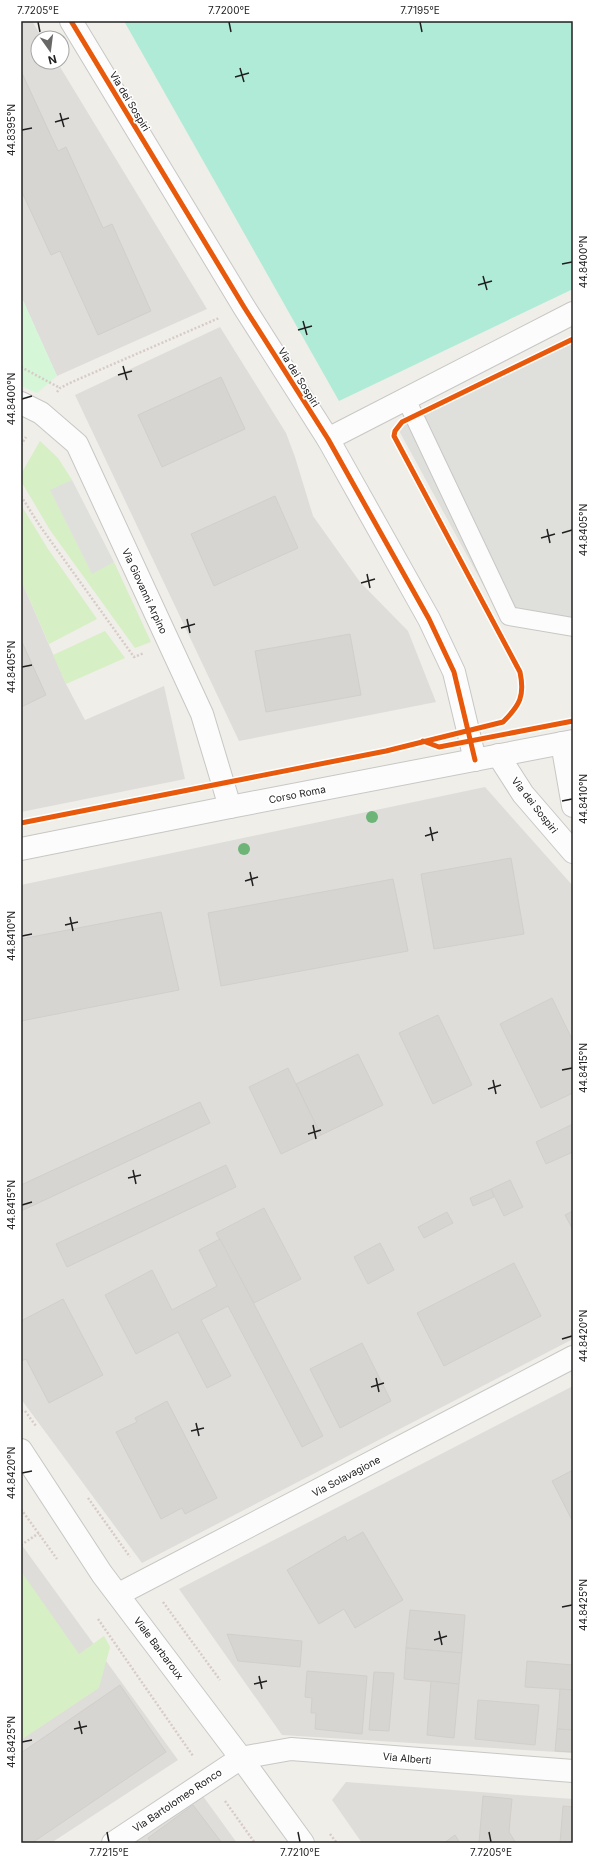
<svg xmlns="http://www.w3.org/2000/svg" width="594" height="1864" font-family="Inter,sans-serif">
<rect width="100%" height="100%" fill="#efeee9"/>
<g fill="#deddda">
<path d="M21,21H32L42,38H38V62H57L207,309L57,376L21,296Z"/>
<path d="M220,327L286,433L295,457L313,516L360,582L408,631L436,702L239,741L75,395Z"/>
<path d="M21,580L66,684L85,720L164,686L185,779L21,812Z"/>
<path d="M485,787L573,886V1339L142,1563L21,1399V885Z"/>
<path d="M573,1386V1753L282,1735L179,1589Z"/>
<path d="M21,1544L178,1760L51,1843H21Z"/>
<path d="M346,1782L573,1799V1843H362L332,1800Z"/>
<path d="M200,1792L237,1843H127Z"/>
</g>
<g fill="#d7efc5">
<path d="M40,441L58,458L72,480L51,491L92,573L114,562L151,642L135,648L50,530L21,481V474Z"/>
<path d="M21,505L48,549L97,619L49,644L21,580Z"/>
<path d="M105,631L125,658L66,684L53,655Z"/>
<path d="M21,1571L79,1654L104,1636L110,1647L99,1688L21,1740Z"/>
</g>
<path fill="#d5f7d8" d="M21,296L57,376L37,393L21,386Z"/>
<path fill="#b0ebd7" d="M124,21H573V289L339,401Z"/>
<g fill="#dfdfdc">
<path d="M573,343V627L505,625L397,427Z"/>
<path d="M72,480L114,562L92,574L50,490Z"/>
</g>
<g fill="#d7d5d1" stroke="#d2cfca">
<path d="M21,71L58,151L66,147L103,228L112,224L151,311L98,335L60,251L51,255L21,190Z"/>
<path d="M221,377L245,429L162,467L138,415Z"/>
<path d="M275,496L298,548L214,586L191,534Z"/>
<path d="M350,634L361,695L266,712L255,651Z"/>
<path d="M21,640L46,695L21,707Z"/>
<path d="M511,858L524,934L434,949L421,874Z"/>
<path d="M393,879L408,951L221,986L208,913Z"/>
<path d="M161,912L179,990L21,1021V939Z"/>
<path d="M552,998L573,1041V1093L541,1108L500,1024Z"/>
<path d="M438,1015L472,1085L433,1104L399,1033Z"/>
<path d="M358,1054L383,1105L321,1135L296,1084Z"/>
<path d="M288,1068L321,1135L281,1154L249,1087Z"/>
<path d="M200,1102L210,1123L21,1211V1185Z"/>
<path d="M573,1124V1152L546,1164L536,1142Z"/>
<path d="M226,1165L236,1187L67,1267L56,1244Z"/>
<path d="M510,1180L523,1207L504,1216L491,1189Z"/>
<path d="M491,1189L494,1197L473,1206L470,1198Z"/>
<path d="M264,1208L301,1279L254,1303L216,1233Z"/>
<path d="M573,1211V1230L565,1215Z"/>
<path d="M447,1212L453,1223L424,1238L418,1227Z"/>
<path d="M220,1239L323,1436L302,1447L228,1306L201,1320L231,1376L207,1388L178,1332L136,1354L105,1295L152,1270L172,1310L217,1286L199,1250Z"/>
<path d="M380,1243L394,1270L368,1284L354,1257Z"/>
<path d="M514,1263L541,1316L444,1366L417,1313Z"/>
<path d="M63,1299L103,1375L49,1403L26,1359L21,1361V1321Z"/>
<path d="M362,1343L391,1401L340,1428L310,1369Z"/>
<path d="M167,1401L217,1498L185,1514L182,1508L161,1519L116,1432L137,1422L135,1418Z"/>
<path d="M573,1470V1522L552,1481Z"/>
<path d="M363,1532L403,1600L355,1628L344,1609L319,1624L287,1570L345,1536L347,1541Z"/>
<path d="M410,1610L465,1615L462,1653L406,1648Z"/>
<path d="M227,1634L302,1641L300,1667L238,1661Z"/>
<path d="M406,1648L462,1653L459,1684L404,1679Z"/>
<path d="M527,1661L573,1665V1690L525,1687Z"/>
<path d="M307,1671L367,1676L362,1734L315,1729L316,1713H311L312,1698L305,1697Z"/>
<path d="M374,1672L394,1673L389,1731L369,1730Z"/>
<path d="M431,1681L459,1684L454,1738L427,1735Z"/>
<path d="M120,1685L166,1752L32,1843H21V1753Z"/>
<path d="M560,1689L573,1690V1730L557,1729Z"/>
<path d="M478,1700L539,1705L535,1745L475,1739Z"/>
<path d="M557,1729L573,1730V1752L555,1751Z"/>
<path d="M483,1796L512,1799L509,1832L516,1843H479Z"/>
<path d="M193,1805L222,1843H151L148,1838Z"/>
<path d="M563,1806L573,1807V1843H560Z"/>
<path d="M455,1835L460,1843H444Z"/>
</g>
<g fill="none" stroke-linecap="round" stroke-linejoin="round">
<g stroke="#c7c7c5" stroke-width="20">
<path id="service" d="M406,399L509,616L573,627"/>
</g>
<g stroke="#c7c7c5" stroke-width="24">
<g id="minor">
<path d="M71,21L244,307L328,439L429,619L454,672L475,760"/>
<path d="M21,403L41,413L77,444L202,714L230,807"/>
<path d="M328,439L573,313"/>
<path d="M562,743L573,806"/>
<path d="M498,755L523,794L573,852"/>
<path d="M21,849L230,807L573,741"/>
<path d="M21,1450L102,1574L241,1758L303,1843"/>
<path d="M119,1594L573,1357"/>
<path d="M113,1843L241,1758L291,1749L573,1771"/>
</g>
</g>
<g stroke="#d8cbc7" stroke-width="2.5" stroke-dasharray="2 2" stroke-linecap="butt">
<path d="M21,367L60,388"/>
<path d="M57,392L60,388L72,382L219,318"/>
<path d="M21,445L26,437"/>
<path d="M21,496L40,526L134,657L144,653"/>
<path d="M21,1411H25L36,1426"/>
<path d="M88,1498L130,1557"/>
<path d="M21,1509L57,1559"/>
<path d="M21,1545L39,1533"/>
<path d="M163,1602L220,1680"/>
<path d="M98,1619L193,1756"/>
<path d="M225,1801L255,1843"/>
<path d="M330,1834L337,1843"/>
</g>
<use href="#service" stroke="#fdfcfc" stroke-width="18"/>
<use href="#minor" stroke="#fdfcfc" stroke-width="22"/>
<g stroke="#fff" stroke-width="8">
<g id="cycleway">
<path d="M71,21L244,307L328,439L429,619L454,672L475,760"/>
<path d="M423,741L439,747L573,721"/>
<path d="M21,823L386,751L503,722C520,705 525,696 520,672L394,436L395,431L402,422L573,339"/>
</g>
</g>
<use href="#cycleway" stroke="#e8590c" stroke-width="5"/>
</g>
<g fill="#6db477">
<circle cx="372" cy="817" r="6"/>
<circle cx="244" cy="849" r="6"/>
</g>
<path fill="none" stroke="#202020" stroke-width="1.5" d="M38,22L40,32M229,22L231,32M420,22L422,32M240,68L244,82M235,77L249,73M60,113L64,127M55,122L69,118M22,130L32,128M562,264L572,262M483,276L487,290M478,285L492,281M303,321L307,335M298,330L312,326M123,366L127,380M118,375L132,371M22,399L32,396M547,529L550,543M562,533L572,530M541,538L555,534M367,574L370,588M361,583L375,579M187,619L190,633M181,628L195,624M22,667L32,665M562,801L572,799M430,827L433,841M425,836L438,832M250,872L253,886M245,881L258,877M70,917L73,931M65,925L78,922M22,936L32,934M562,1070L572,1068M493,1080L496,1094M488,1089L501,1085M313,1125L316,1139M308,1134L321,1130M133,1170L136,1184M128,1178L141,1175M22,1205L32,1202M562,1339L572,1336M376,1378L379,1392M371,1387L384,1383M196,1423L199,1436M191,1431L204,1428M22,1473L32,1471M562,1607L572,1605M439,1631L442,1645M434,1640L447,1636M259,1676L262,1689M254,1684L267,1681M79,1721L82,1734M74,1729L87,1726M22,1742L32,1740M107,1832L109,1842M298,1832L300,1842M489,1832L491,1842"/>
<g text-anchor="middle" stroke-width="3.5" stroke-linejoin="round" paint-order="stroke">
<g font-size="10" fill="#202020" stroke="#fff">
<text transform="translate(130 101) rotate(59)" y="4">Via dei Sospiri</text>
<text transform="translate(299 377) rotate(58)" y="4">Via dei Sospiri</text>
<text transform="translate(145 591) rotate(65)" y="4">Via Giovanni Arpino</text>
<text transform="translate(297 794) rotate(-11)" y="4">Corso Roma</text>
<text transform="translate(535 805) rotate(52)" y="4">Via dei Sospiri</text>
<text transform="translate(346 1476) rotate(-28)" y="4">Via Solavagione</text>
<text transform="translate(159 1648) rotate(53)" y="4">Viale Barbaroux</text>
<text transform="translate(407 1758) rotate(5)" y="4">Via Alberti</text>
<text transform="translate(177 1800) rotate(-34)" y="4">Via Bartolomeo Ronco</text>
</g>
</g>
<rect width="594" height="1864" fill="none" stroke="#ffffff" stroke-width="44"/>
<g transform="translate(50 50) rotate(166)"><circle r="19" fill="#ffffff" stroke="#a6a6a6"/>
<path d="M0-3L7 15L0 10L-7 15Z" fill="#686866"/>
<text y="-6" font-size="11" font-weight="bold" text-anchor="middle" fill="#202020">N</text>
</g>
<rect x="22" y="22" width="550" height="1820" fill="none" stroke="#202020" stroke-width="1.5"/>
<g font-size="10" text-anchor="middle" fill="#202020">
<text x="38" y="14">7.7205°E</text>
<text x="229" y="14">7.7200°E</text>
<text x="420" y="14">7.7195°E</text>
<text transform="translate(11 130) rotate(-90)" y="4">44.8395°N</text>
<text transform="translate(583 262) rotate(-90)" y="4">44.8400°N</text>
<text transform="translate(11 399) rotate(-90)" y="4">44.8400°N</text>
<text transform="translate(583 530) rotate(-90)" y="4">44.8405°N</text>
<text transform="translate(11 667) rotate(-90)" y="4">44.8405°N</text>
<text transform="translate(583 799) rotate(-90)" y="4">44.8410°N</text>
<text transform="translate(11 936) rotate(-90)" y="4">44.8410°N</text>
<text transform="translate(583 1068) rotate(-90)" y="4">44.8415°N</text>
<text transform="translate(11 1205) rotate(-90)" y="4">44.8415°N</text>
<text transform="translate(583 1336) rotate(-90)" y="4">44.8420°N</text>
<text transform="translate(11 1473) rotate(-90)" y="4">44.8420°N</text>
<text transform="translate(583 1605) rotate(-90)" y="4">44.8425°N</text>
<text transform="translate(11 1742) rotate(-90)" y="4">44.8425°N</text>
<text x="109" y="1856">7.7215°E</text>
<text x="300" y="1856">7.7210°E</text>
<text x="491" y="1856">7.7205°E</text>
</g>
</svg>
